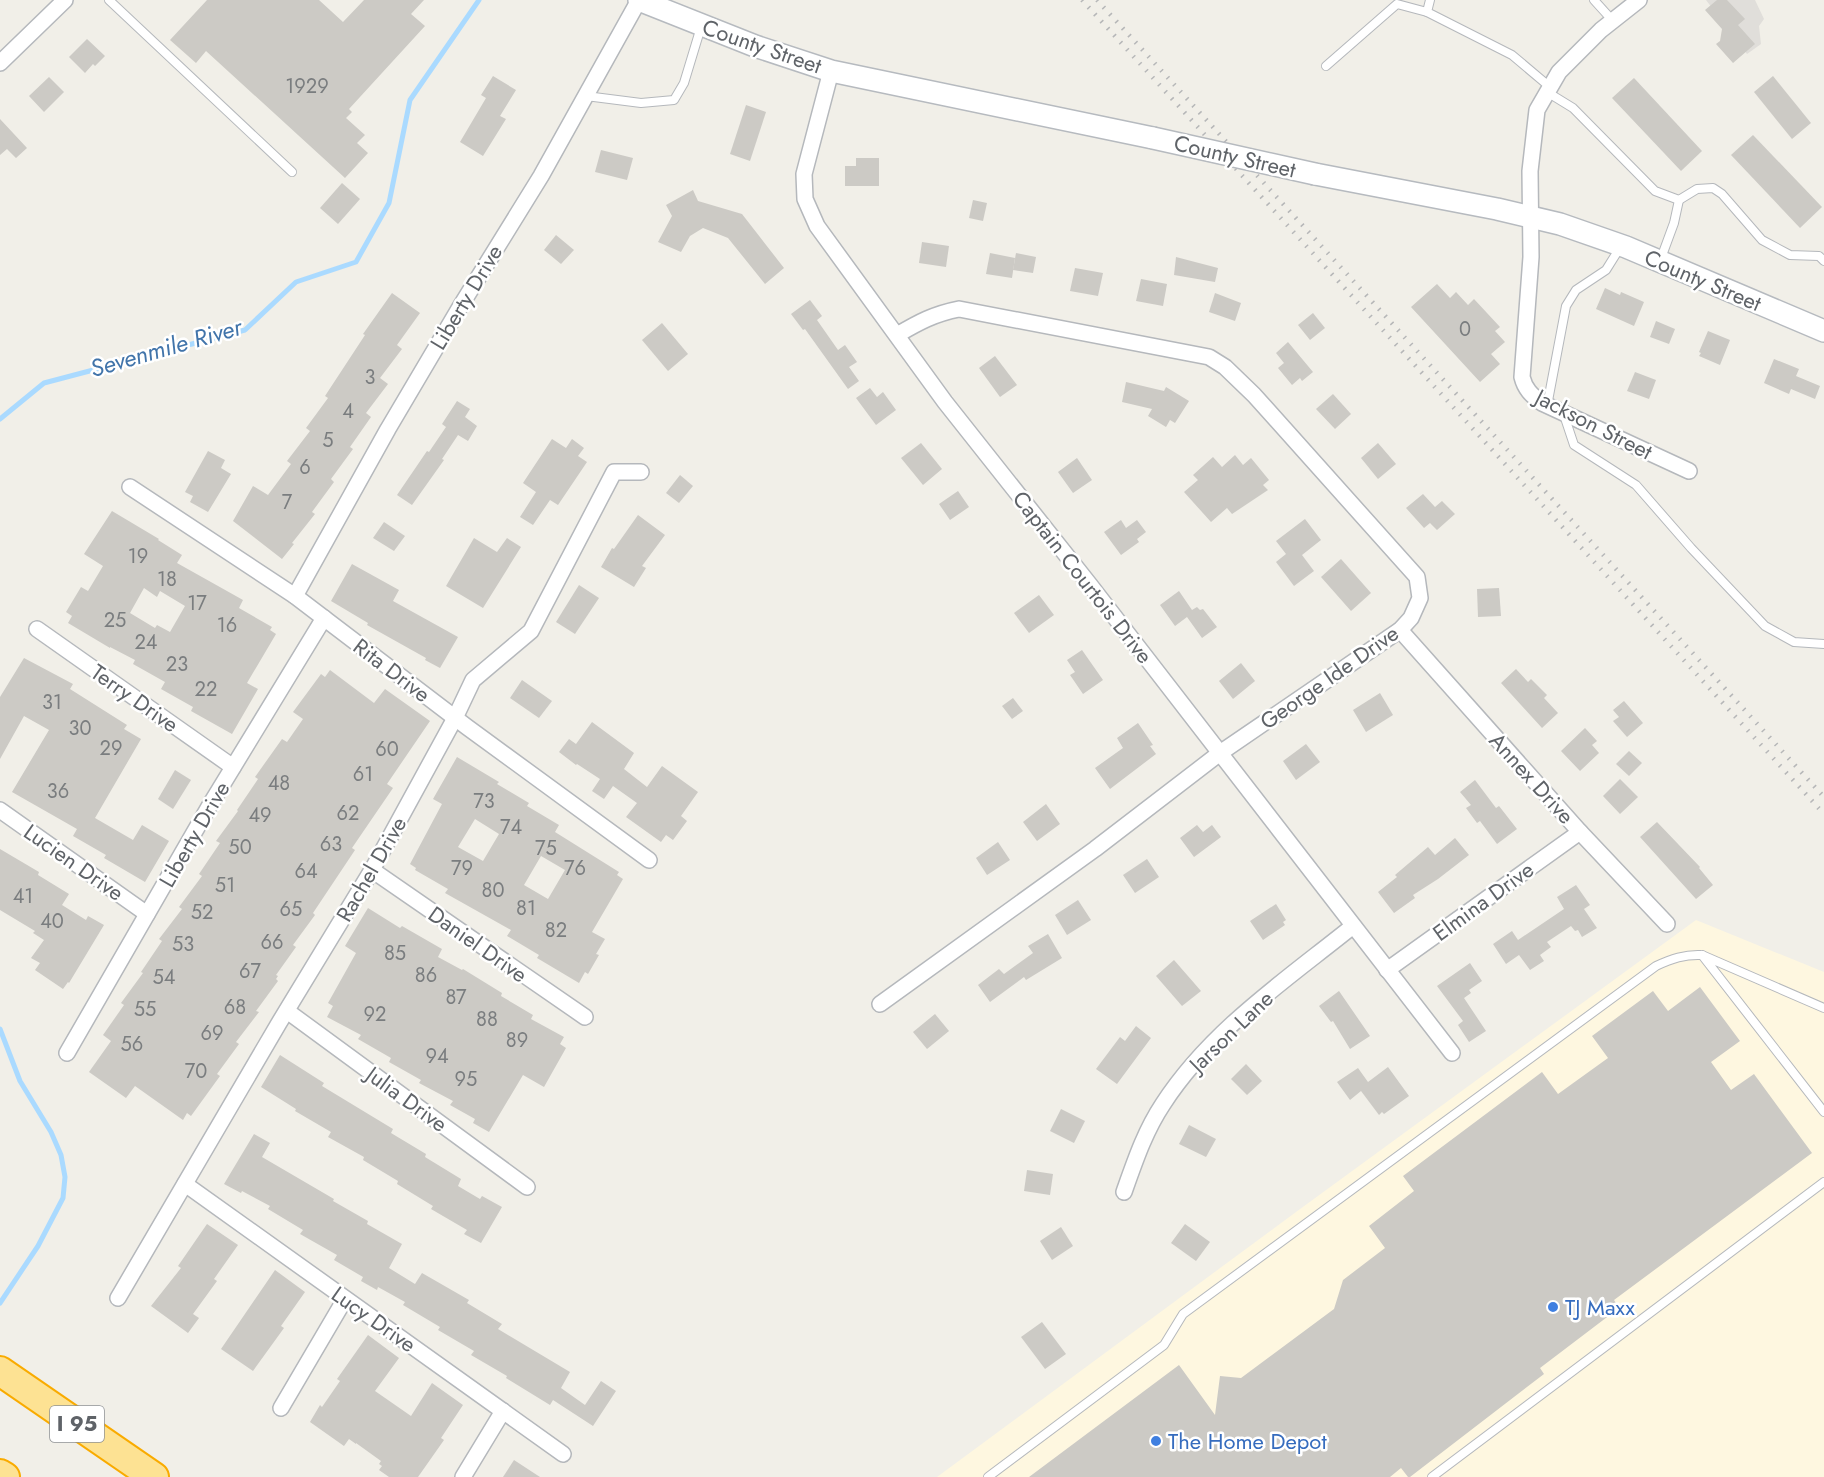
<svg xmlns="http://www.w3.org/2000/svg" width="1824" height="1477" font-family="Jost,sans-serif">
<rect width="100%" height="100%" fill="#f1efe8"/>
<path fill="#fef7e0" d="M1696,920L1824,972V1477H937L1296,1212Z"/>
<path fill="#e0deda" d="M1706,0H1755L1764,19L1759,26L1761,44L1747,54Z"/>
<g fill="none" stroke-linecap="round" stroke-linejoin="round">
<g stroke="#aadaff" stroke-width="5">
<path d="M0,419L44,383L245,330L296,282L356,262L389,203L410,100L479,0"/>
<path d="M0,1029L20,1081L51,1132L61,1155L65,1177L63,1198L38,1246L0,1303"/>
</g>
</g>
<g fill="#cccac5" fill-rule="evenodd">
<path d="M207,0H319L343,22L364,0H424L411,14L425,26L349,109L352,112L346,118L365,135L357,143L368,153L345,178L206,51L196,63L170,40Z"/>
<path d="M1717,0H1727L1745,19L1738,25L1755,44L1733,63L1716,44L1720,41L1722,29L1705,10Z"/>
<path d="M87,39L105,56L95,66L93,64L85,73L69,57Z"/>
<path d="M493,76L516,90L500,116L506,119L483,156L460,142L486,98L481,95Z"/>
<path d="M1773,76L1811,123L1792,139L1754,92Z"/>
<path d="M49,77L64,92L44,112L29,96Z"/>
<path d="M1634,78L1702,151L1681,171L1612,98Z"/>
<path d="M746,105L766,112L750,161L730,154Z"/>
<path d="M0,119L27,148L16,158L7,149L0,155Z"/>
<path d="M1753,135L1822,207L1800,228L1731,155Z"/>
<path d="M601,150L633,158L627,180L595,172Z"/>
<path d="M856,158H879V186H845V166H856Z"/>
<path d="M342,183L360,199L338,224L320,208Z"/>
<path d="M693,190L698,201L742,214L784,268L765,284L728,238L703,228L690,236L681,252L658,242L672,216L666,205Z"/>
<path d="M973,200L987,203L983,221L969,218Z"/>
<path d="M556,235L574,250L561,264L544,250Z"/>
<path d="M922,242L949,246L946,267L919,263Z"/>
<path d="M990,253L1015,258L1012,278L986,274Z"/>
<path d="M1016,253L1036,257L1033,273L1013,270Z"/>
<path d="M1176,257L1218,268L1215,282L1174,275Z"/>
<path d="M1075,268L1103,273L1098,296L1070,291Z"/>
<path d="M1141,279L1167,284L1163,306L1136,301Z"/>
<path d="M1437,284L1450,298L1456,292L1468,305L1474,299L1500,327L1495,331L1505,342L1491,354L1500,364L1480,382L1411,307Z"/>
<path d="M1605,288L1620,295L1621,292L1644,302L1634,326L1596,309Z"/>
<path d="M392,293L420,313L397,345L402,349L380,378L388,384L366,413L371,417L350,447L353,449L331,479L334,482L312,512L315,514L292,543L294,544L282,559L233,521L253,486L268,495L291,464L287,461L310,431L306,428L328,398L325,396L365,335L363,334Z"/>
<path d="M1215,293L1241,303L1235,321L1209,312Z"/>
<path d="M810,300L822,316L817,320L838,350L845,345L857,362L849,367L859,381L848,389L805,329L803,330L791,314Z"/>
<path d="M1313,313L1325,328L1310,340L1298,325Z"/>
<path d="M1656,321L1675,329L1669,344L1650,337Z"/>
<path d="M662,323L688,354L668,371L642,340Z"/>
<path d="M1708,331L1730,340L1720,365L1699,356L1701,353L1699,352Z"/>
<path d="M1288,342L1313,372L1302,381L1300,378L1292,385L1278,368L1284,363L1276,353Z"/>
<path d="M995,356L1017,385L1000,397L979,368Z"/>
<path d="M1774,359L1799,369L1796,376L1820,386L1815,399L1791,389L1789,394L1764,383Z"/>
<path d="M1635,372L1656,380L1649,399L1627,391Z"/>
<path d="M1126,382L1164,391L1166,387L1189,401L1175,423L1170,420L1166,427L1148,416L1152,409L1122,402Z"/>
<path d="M870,388L877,397L883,392L896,410L876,425L856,398Z"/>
<path d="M1333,394L1351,414L1335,429L1316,409Z"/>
<path d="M457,401L470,409L465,417L477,426L468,441L458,435L442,459L444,460L412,505L397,495L427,451L429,452L446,427L442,424Z"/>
<path d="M552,439L566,448L572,439L584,448L578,456L587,462L558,505L550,500L533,525L520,517L536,492L523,483Z"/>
<path d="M921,443L942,469L923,485L901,458Z"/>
<path d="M1378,443L1396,464L1378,479L1361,458Z"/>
<path d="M208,451L225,460L221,468L231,474L208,512L190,502L193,496L185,492Z"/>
<path d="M1235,455L1243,465L1251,458L1269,480L1263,485L1268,490L1232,514L1227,508L1211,522L1184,492L1198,480L1193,475L1213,457L1222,467Z"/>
<path d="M1077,458L1092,480L1073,493L1058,472Z"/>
<path d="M680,475L693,486L679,503L666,493Z"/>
<path d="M958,491L969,507L950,520L939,504Z"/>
<path d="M1423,494L1435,507L1442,501L1455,514L1437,530L1430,523L1424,528L1406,508Z"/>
<path d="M112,511L159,539L158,540L182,555L177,563L243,600L239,608L272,627L270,630L276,634L247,683L258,689L232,734L191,711L193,707L161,689L165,682L133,664L135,660L110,647V648L68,623L72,616L66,612L81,587L88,591L103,566L84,554ZM144,588L157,597L160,591L185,606L170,632L157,625L155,628L130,613Z"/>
<path d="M638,515L665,535L642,566L646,568L634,587L601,567L612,548L614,549Z"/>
<path d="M1305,519L1321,540L1302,555L1314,571L1294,586L1276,562L1286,554L1276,541Z"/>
<path d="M1121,520L1126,528L1137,520L1146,532L1137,539L1139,542L1121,555L1104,532Z"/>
<path d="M384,522L405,536L394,551L373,538Z"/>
<path d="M474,538L497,552L507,538L521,547L483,608L446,586Z"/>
<path d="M1341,559L1371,593L1351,611L1321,577Z"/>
<path d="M352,564L399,590L393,601L458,637L440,668L425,660L426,658L367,625L368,623L331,601Z"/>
<path d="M579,585L599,598L575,634L556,622Z"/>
<path d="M1499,588L1501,616L1478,617L1477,589Z"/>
<path d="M1179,591L1192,610L1197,607L1200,610L1203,609L1217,627L1202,638L1187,617L1175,626L1160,605Z"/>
<path d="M1039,595L1054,615L1029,633L1014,613Z"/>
<path d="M1082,650L1103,680L1083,694L1070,675L1075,672L1067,660Z"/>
<path d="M24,658L73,684L70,689L127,725L124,729L141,739L95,818L133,840L142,825L169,841L145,882L104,858L106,855L73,836L77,829L12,792L49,730L24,716L0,759V697Z"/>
<path d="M1241,663L1255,681L1233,699L1219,681Z"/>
<path d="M1516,669L1528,682L1531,679L1547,695L1544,698L1558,713L1542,728L1501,683Z"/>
<path d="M330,670L374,703L385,689L430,721L387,784L393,788L352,848L355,850L313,913L315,915L293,945L296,947L276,975L278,976L276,979L278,981L256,1011L259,1012L236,1042L239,1044L217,1074L220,1076L191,1116L187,1113L183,1120L135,1086L126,1098L89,1072L111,1041L103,1035L124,1005L121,1003L143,973L141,972L162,941L159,939L182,909L179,907L202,876L199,874L220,843L216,841L238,811L237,810L258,779L255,777L282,739L287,742L303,719L293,712L321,674L325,677Z"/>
<path d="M522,680L552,701L539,718L510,698Z"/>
<path d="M1380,693L1393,715L1366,732L1353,710Z"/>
<path d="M1013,698L1023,711L1012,719L1002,706Z"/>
<path d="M1624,701L1643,723L1627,737L1613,721L1619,717L1613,710Z"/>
<path d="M592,722L634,753L624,769L647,787L662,766L698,792L681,816L687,821L673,840L666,835L661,842L626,817L637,803L613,786L604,799L592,791L600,779L577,764L576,765L559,752L569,739L576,744Z"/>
<path d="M1138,723L1153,745L1150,746L1156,754L1110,789L1095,768L1123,748L1117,738Z"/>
<path d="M1585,728L1597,741L1592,745L1599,753L1580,771L1561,751Z"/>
<path d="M1306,744L1320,762L1296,780L1283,761Z"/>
<path d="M1629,751L1642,763L1629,776L1616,764Z"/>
<path d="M457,757L499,782L497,784L529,803L527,806L559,825L555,832L619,872L617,875L623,879L592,932L605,939L596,954L599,955L588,974L585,972L579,983L537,958L539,955L507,936L511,930L445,893L448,889L415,870L416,868L410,864L442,804L433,799ZM475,819L499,834L483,861L458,847ZM541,856L565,870L548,899L524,885Z"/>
<path d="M175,770L191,780L173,809L158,799Z"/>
<path d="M1620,779L1638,797L1620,814L1603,796Z"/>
<path d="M1475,780L1496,808L1499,806L1517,829L1497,844L1480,821L1477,823L1466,808L1471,805L1460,792Z"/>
<path d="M1046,804L1060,824L1037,841L1023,822Z"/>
<path d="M1657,822L1700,867L1699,868L1713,885L1696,899L1640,837Z"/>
<path d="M1197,825L1203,832L1212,825L1221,837L1194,857L1180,838Z"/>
<path d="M1455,838L1469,855L1438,879L1413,895L1415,898L1394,913L1378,892L1397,877L1395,875L1428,847L1435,855Z"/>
<path d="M998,842L1010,860L987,875L976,858Z"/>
<path d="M0,849L39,872L38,875L69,894L62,905L86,920L88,916L104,925L69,983L68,982L63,989L35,970L40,963L31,958L44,940L33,933L35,931L0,910Z"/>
<path d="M1147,859L1159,877L1135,893L1123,875Z"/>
<path d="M1576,885L1590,905L1584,909L1597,928L1582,937L1578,930L1575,931L1571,926L1547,942L1551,947L1540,955L1544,961L1530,970L1519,955L1506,964L1493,944L1512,931L1518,940L1564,909L1557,897Z"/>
<path d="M1078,900L1091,920L1067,935L1055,915Z"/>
<path d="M1276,904L1286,920L1283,922L1285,925L1263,940L1250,921Z"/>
<path d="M368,908L400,928L402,926L442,949L438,957L462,970L463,969L502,993L501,996L533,1015L531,1019L564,1037L560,1044L566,1048L544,1087L523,1075L489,1132L473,1123L475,1119L450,1105L453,1101L419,1083L421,1080L389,1062L391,1058L358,1039L361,1035L327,1017L333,1006L328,1003L356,953L345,946Z"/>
<path d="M1048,934L1062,958L1026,980L1024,977L990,1002L978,985L999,969L1004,974L1033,953L1028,946Z"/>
<path d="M1174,960L1201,991L1182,1006L1156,976Z"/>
<path d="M1470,963L1482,981L1469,990L1471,993L1464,998L1486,1031L1469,1042L1458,1025L1463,1021L1437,986Z"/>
<path d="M1700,987L1740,1041L1711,1062L1731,1090L1754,1074L1812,1153L1614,1300L1619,1308L1540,1368L1544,1374L1410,1477H1408L1401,1468L1390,1477H1029L1179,1365L1215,1415L1220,1376L1241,1378L1334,1309L1343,1280L1385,1248L1369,1226L1414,1191L1403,1176L1542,1072L1558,1094L1608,1058L1592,1036L1653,991L1668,1011Z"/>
<path d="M1339,991L1370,1036L1350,1049L1333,1021L1331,1022L1319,1006Z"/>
<path d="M935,1014L949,1031L927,1049L913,1032Z"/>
<path d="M1136,1026L1151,1038L1117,1084L1096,1069L1120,1037L1125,1041Z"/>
<path d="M280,1055L324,1083L322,1086L393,1129L391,1133L426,1154L425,1157L461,1179L458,1186L480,1199L482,1196L502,1207L481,1243L464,1234L467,1230L431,1209L433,1206L397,1184L398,1181L363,1160L364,1157L328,1137L331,1132L295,1111L296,1109L261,1087Z"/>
<path d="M1246,1064L1262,1081L1247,1095L1231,1079Z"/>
<path d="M1388,1067L1409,1096L1384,1114L1382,1112L1379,1115L1361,1091L1350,1100L1337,1082L1358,1068L1368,1082Z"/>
<path d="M1061,1109L1085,1121L1074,1143L1050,1131Z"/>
<path d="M1189,1125L1216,1139L1206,1157L1179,1144Z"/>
<path d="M254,1134L270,1143L262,1157L334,1199L333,1201L368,1221L367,1224L402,1244L389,1268L415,1284L422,1273L469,1300L467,1303L502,1324L498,1329L570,1372L561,1388L585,1405L601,1381L616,1391L593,1426L553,1400L550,1405L506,1378L507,1376L471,1355L474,1351L438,1330L440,1327L403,1305L405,1302L378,1287L377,1290L361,1281L363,1277L334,1260L337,1255L300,1234L303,1230L268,1209L270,1206L242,1191L241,1193L224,1184Z"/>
<path d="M1027,1170L1053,1174L1050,1195L1024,1191Z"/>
<path d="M207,1224L238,1245L214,1279L217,1281L193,1314L199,1318L188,1333L151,1306L181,1268L178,1266Z"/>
<path d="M1185,1224L1210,1242L1196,1261L1171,1243Z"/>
<path d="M1061,1227L1073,1246L1052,1260L1040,1241Z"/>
<path d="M275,1270L305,1292L281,1326L284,1328L253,1371L221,1349Z"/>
<path d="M1042,1322L1066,1354L1045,1369L1021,1337Z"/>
<path d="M368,1335L399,1358L375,1391L411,1416L432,1383L463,1405L441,1438L444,1440L418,1477H389L379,1470L382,1466L379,1464L381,1461L356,1443V1444L349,1439L344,1446L310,1422L320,1405L322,1407L340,1381L337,1379Z"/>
<path d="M514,1460L540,1477H503Z"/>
</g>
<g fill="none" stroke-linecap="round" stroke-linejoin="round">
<g stroke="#b5b8bc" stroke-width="10">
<g id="lane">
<path d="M109,0L292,172"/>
<path d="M1430,0L1427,12L1512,55L1550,87"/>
<path d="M1594,0L1613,21"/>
<path d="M1326,66L1397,4L1427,12"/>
<path d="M1547,92L1573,108L1655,191L1679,200L1697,189L1713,188L1722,194L1762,240L1790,255L1819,256L1824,261"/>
<path d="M586,96L641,103L674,100L684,83L701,27"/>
<path d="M1660,261L1674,223L1679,200"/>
<path d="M1547,406L1566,306L1576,290L1606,270L1621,246"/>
<path d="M1564,415L1574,445L1636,485L1691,548L1765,626L1794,642L1824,644"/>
<path d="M1824,1008L1702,955L1824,1112"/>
<path d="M988,1477L1164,1345L1183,1314L1656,966C1671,959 1685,954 1702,955"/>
<path d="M1432,1477L1824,1182"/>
</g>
</g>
<g stroke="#b5b8bc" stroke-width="18">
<g id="street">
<path d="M1639,0L1601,30L1559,72L1537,110L1530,171L1531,257L1522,377C1525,389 1531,395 1542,403L1689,471"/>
<path d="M0,63L65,0"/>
<path d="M831,71L804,174L805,199L817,226L945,402L1090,585L1452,1053"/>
<path d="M130,487L295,596L467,727L649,860"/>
<path d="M295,596L388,429L460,307L541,176L639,0"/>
<path d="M37,629L233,767"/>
<path d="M1400,630L1580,832L1667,924"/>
<path d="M0,810L147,914"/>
<path d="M372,870L585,1017"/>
<path d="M1387,970L1580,832"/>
<path d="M880,1004L1095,849L1220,753L1400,630L1411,618L1420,598L1417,577L1254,395L1225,367L1209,357L959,309C934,314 919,322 897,335"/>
<path d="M287,1011L527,1187"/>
<path d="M67,1053L210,805L324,618"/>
<path d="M185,1184L563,1454"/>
<path d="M1124,1192C1135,1161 1145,1131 1163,1104C1211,1030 1286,980 1353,926"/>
<path d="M118,1298L279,1023L372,870L455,718L473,680L531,631L614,472H641"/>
<path d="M281,1408L345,1299"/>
<path d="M463,1477L503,1411"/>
</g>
</g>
<g stroke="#b6babf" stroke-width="24">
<g id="secondary">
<path d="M639,0L755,46L831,71L1153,138"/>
<path d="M1315,174L1497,209L1560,224L1626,247L1824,331"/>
</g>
</g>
<g stroke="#f9ab00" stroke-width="32">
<g id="highway">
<path d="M0,1371L154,1477"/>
<path d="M0,1474L5,1477"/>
</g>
</g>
<use href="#lane" stroke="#fff" stroke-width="8"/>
<use href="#street" stroke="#fff" stroke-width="15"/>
<use href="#secondary" stroke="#fff" stroke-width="21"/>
<use href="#highway" stroke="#fde293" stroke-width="28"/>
<g stroke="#b6b7b8" stroke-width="4.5" stroke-dasharray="1.5 8" stroke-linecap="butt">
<path d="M1082,0L1824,814"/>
<path d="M1097,0L1824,797"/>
</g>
<g stroke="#b6babf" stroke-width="24" stroke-linecap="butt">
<path id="secondary-bridge" d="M1153,138L1315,174"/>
</g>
<use href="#secondary-bridge" stroke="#fff" stroke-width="21"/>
</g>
<g fill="#3f7fe0" stroke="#fff" stroke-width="2">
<circle cx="1553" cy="1307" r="6"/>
<circle cx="1156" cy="1441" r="6"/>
</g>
<g text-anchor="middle" stroke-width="5" stroke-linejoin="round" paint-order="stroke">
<g font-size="20" fill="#7a7d7f">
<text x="307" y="93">1929</text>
<text x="1465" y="336">0</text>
<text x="370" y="384">3</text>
<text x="348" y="418">4</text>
<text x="328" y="447">5</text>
<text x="305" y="474">6</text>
<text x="287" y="509">7</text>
<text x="138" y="563">19</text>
<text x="167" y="586">18</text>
<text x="197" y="610">17</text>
<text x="115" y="627">25</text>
<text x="227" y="632">16</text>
<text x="146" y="649">24</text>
<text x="177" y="671">23</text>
<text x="206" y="696">22</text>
<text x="52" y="709">31</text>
<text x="80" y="735">30</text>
<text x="111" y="755">29</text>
<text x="387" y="756">60</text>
<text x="363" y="781">61</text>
<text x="279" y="790">48</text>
<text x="58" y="798">36</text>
<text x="484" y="808">73</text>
<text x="348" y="820">62</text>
<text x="260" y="822">49</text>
<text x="511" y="834">74</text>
<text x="331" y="851">63</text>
<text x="240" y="854">50</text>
<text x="546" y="855">75</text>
<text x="462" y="875">79</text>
<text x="575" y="875">76</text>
<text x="306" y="878">64</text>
<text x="225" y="892">51</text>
<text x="493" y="897">80</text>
<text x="23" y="903">41</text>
<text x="526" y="915">81</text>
<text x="291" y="916">65</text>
<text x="202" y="919">52</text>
<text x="52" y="928">40</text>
<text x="556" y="937">82</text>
<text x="272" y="949">66</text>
<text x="183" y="951">53</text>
<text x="395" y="960">85</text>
<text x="250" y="978">67</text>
<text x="426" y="982">86</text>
<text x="164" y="984">54</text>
<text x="456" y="1004">87</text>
<text x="235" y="1014">68</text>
<text x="145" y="1016">55</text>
<text x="375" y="1021">92</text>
<text x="487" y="1026">88</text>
<text x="212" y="1040">69</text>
<text x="517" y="1047">89</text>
<text x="132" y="1051">56</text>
<text x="437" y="1063">94</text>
<text x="196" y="1078">70</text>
<text x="466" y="1086">95</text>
</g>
<rect fill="#fff" stroke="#8f9295" stroke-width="1.5" x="50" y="1406" width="54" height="36" rx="4.5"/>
<g font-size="21" font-weight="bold" fill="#5f6368">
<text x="77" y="1431">I 95</text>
</g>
<g font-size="22" fill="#5f6368" stroke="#fff">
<text transform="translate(762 46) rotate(19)" y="8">County Street</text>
<text transform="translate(1235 156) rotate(13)" y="8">County Street</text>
<text transform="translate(1703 280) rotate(23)" y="8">County Street</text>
<text transform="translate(466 297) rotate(-59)" y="8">Liberty Drive</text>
<text transform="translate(1594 424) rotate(27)" y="8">Jackson Street</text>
<text transform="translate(1083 577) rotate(52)" y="8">Captain Courtois Drive</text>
<text transform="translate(392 670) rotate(37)" y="8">Rita Drive</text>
<text transform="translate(1329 677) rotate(-35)" y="8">George Ide Drive</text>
<text transform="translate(135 698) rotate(35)" y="8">Terry Drive</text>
<text transform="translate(1532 778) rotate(48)" y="8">Annex Drive</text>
<text transform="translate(194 834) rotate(-60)" y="8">Liberty Drive</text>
<text transform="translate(74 862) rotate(35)" y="8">Lucien Drive</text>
<text transform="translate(371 869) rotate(-60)" y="8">Rachel Drive</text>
<text transform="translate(1483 901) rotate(-36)" y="8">Elmina Drive</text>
<text transform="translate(478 944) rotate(35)" y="8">Daniel Drive</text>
<text transform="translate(1231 1031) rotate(-44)" y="8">Jarson Lane</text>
<text transform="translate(407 1099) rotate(36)" y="8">Julia Drive</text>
<text transform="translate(374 1319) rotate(35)" y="8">Lucy Drive</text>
</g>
<g font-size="22" fill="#366cbe" stroke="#fff" text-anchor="start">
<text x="1565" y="1315">TJ Maxx</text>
<text x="1168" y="1449">The Home Depot</text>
</g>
<g font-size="24" font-style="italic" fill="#4174aa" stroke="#fff">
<text transform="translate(166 348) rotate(-16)" y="8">Sevenmile River</text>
</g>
</g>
</svg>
